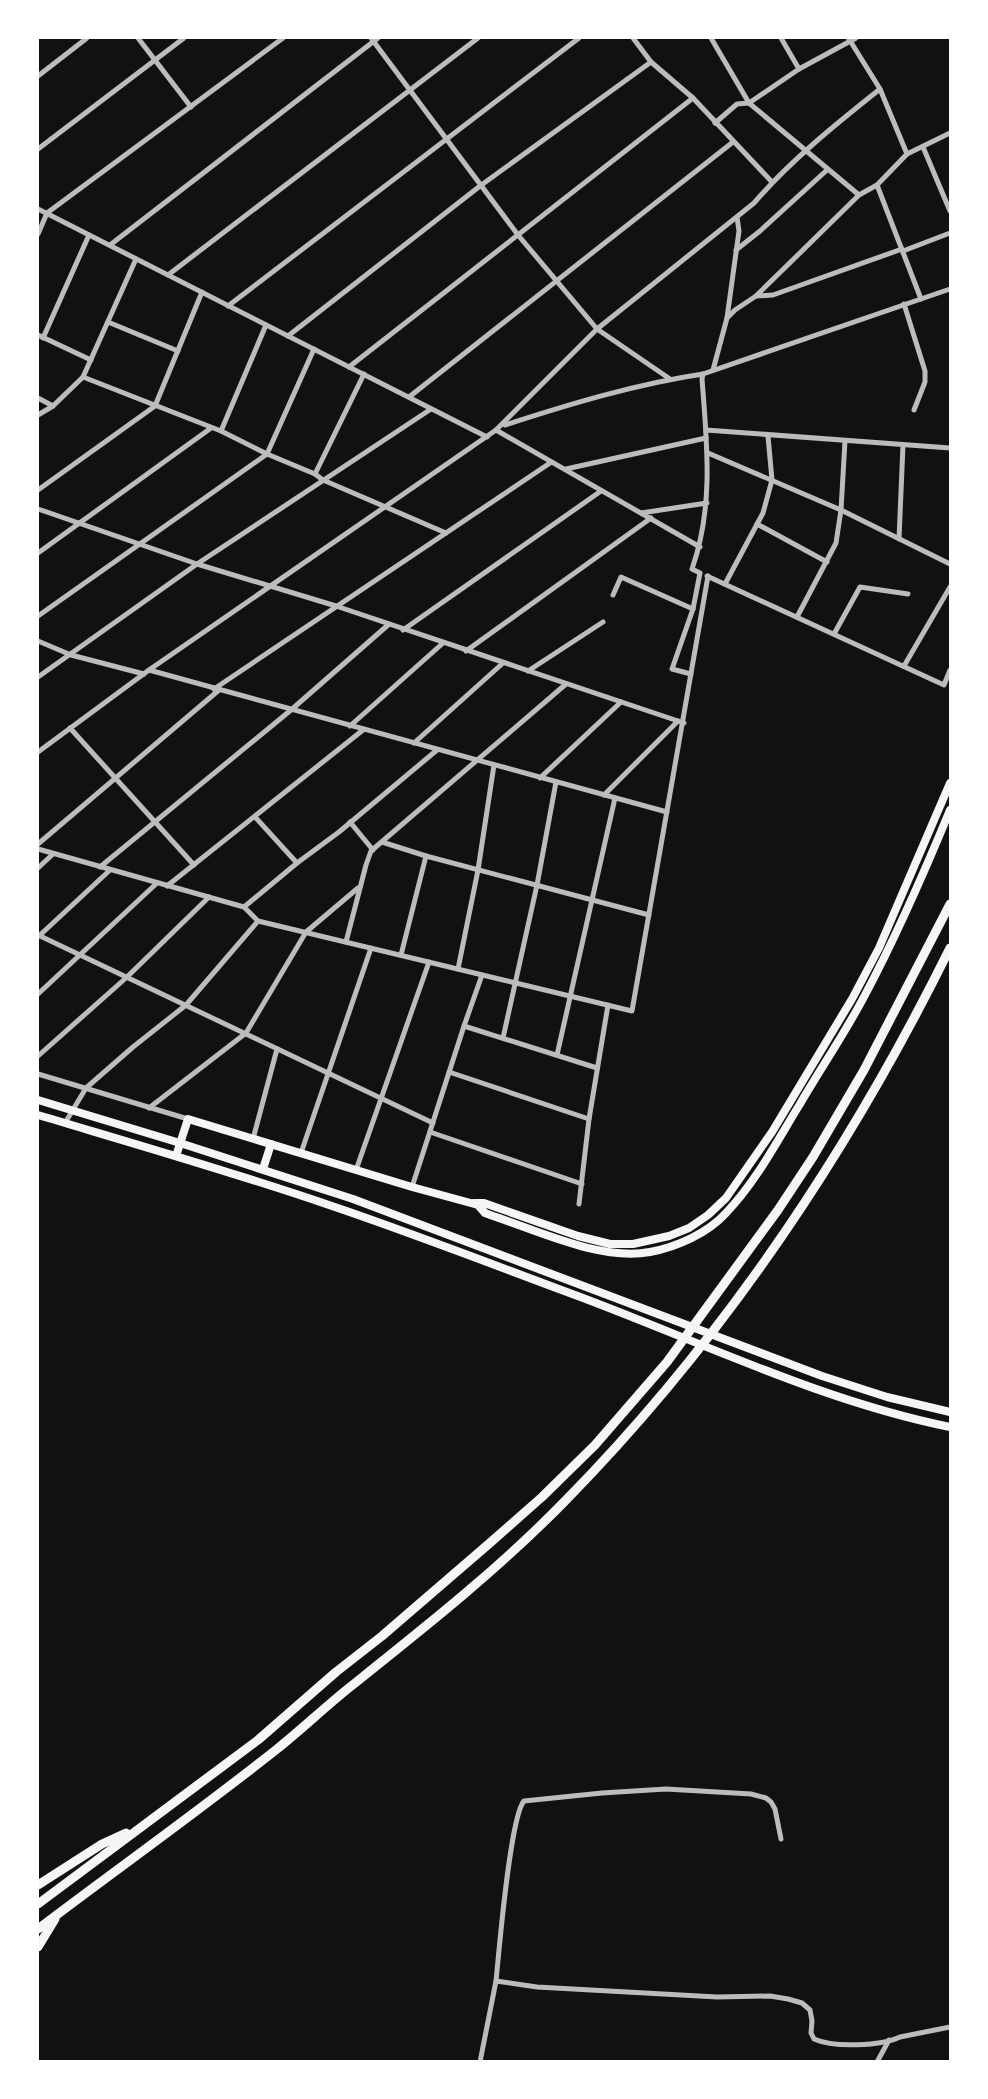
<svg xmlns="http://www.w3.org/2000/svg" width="988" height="2099" font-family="Roboto,sans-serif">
<rect width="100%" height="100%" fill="#111"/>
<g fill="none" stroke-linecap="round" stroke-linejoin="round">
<g stroke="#bcbcbc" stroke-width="5">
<path d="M138,38L191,107"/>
<path d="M371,38L518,235L597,329L670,379"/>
<path d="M633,38L651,62L693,98L772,182"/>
<path d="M711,38L749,103L859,195L877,185L907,154L950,133"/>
<path d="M781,38L799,69"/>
<path d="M849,39L880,89L907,154"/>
<path d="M38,76L87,38"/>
<path d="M715,123L737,104L749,103L799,69L856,38"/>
<path d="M923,147L950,211"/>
<path d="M38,149L184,38"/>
<path d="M877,185L921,299"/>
<path d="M38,209L487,437"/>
<path d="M38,234L47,213L283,38"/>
<path d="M110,245L378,38"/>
<path d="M736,250L760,231L827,170"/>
<path d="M903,251L950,233"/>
<path d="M168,275L478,38"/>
<path d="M756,296L773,295L902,249"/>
<path d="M904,304L925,371V382L914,410"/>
<path d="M228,306L579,38"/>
<path d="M727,318L735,310L756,296L859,195"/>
<path d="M108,322L178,351"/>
<path d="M38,335L91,360"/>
<path d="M288,336L480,186L651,62"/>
<path d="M43,338L89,235"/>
<path d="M349,367L693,98"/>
<path d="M713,370L727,318L739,231L737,217"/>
<path d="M83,377L221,431L267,454L315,474L323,480L446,533"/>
<path d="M409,397L733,142"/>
<path d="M38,398L53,406"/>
<path d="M38,415L53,406L83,377L136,259"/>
<path d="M505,425C570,404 636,384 703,374L950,289"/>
<path d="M496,430L700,547"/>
<path d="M706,430L950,448"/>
<path d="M221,431L266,325"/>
<path d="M708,453L841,510L950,564"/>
<path d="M566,469L706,438"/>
<path d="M315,474L364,374"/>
<path d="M38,490L155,406L202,292"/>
<path d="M38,509L197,564L336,606L684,723"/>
<path d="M641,513L707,503"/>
<path d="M757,524L827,562"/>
<path d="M899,539L903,445"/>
<path d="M38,553L211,428"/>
<path d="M707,576L944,685L950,670"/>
<path d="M725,584L763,513L772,480L768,436"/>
<path d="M613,595L621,577L693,609"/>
<path d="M38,616L267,454L314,349"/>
<path d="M797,617L836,543L841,510L845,441"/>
<path d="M403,630L601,491"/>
<path d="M834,634L860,587L908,594"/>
<path d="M38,641L71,655L144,674"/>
<path d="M466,651L651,518"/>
<path d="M904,666L950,587"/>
<path d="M149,670L667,812"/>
<path d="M528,671L603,622"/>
<path d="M691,674L672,669L693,609L700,573L692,569C714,507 707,443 702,379L703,374"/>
<path d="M38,677L197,564L431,409"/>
<path d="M214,689L550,463"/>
<path d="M350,726L443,643"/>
<path d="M70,728L194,865"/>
<path d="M414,743L503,663"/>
<path d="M38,752L149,670L496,430L597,329L754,203C791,160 836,124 880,89"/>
<path d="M540,778L621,702"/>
<path d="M604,795L678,721"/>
<path d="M255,817L297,863"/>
<path d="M350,822L373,850"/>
<path d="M382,842L426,856L649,915"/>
<path d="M38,844L219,690"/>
<path d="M38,849L244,907L258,921L632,1011L708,576"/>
<path d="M100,867L291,710L388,625"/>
<path d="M38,868L53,854"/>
<path d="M167,886L363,730"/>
<path d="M244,907L297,863L339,832L437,750"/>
<path d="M38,935L433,1123"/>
<path d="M39,936L110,870"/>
<path d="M346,942L366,865L371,851L566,684"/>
<path d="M401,955L426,856"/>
<path d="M458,969L478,870L494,765"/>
<path d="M38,994L157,883"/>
<path d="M464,1026L482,975"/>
<path d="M503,1038L537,885L556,782"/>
<path d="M557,1055L615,798"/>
<path d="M38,1056L127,977L209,897"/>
<path d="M449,1072L589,1119"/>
<path d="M38,1074L188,1119"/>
<path d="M149,1108L246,1033L306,932L358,888"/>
<path d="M65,1123L86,1088L133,1047L186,1005L258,921"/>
<path d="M430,1132L582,1184"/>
<path d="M253,1139L277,1049"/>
<path d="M301,1153L371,948"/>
<path d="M356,1170L429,962"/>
<path d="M412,1187L464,1026L597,1068"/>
<path d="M579,1204L589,1119L608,1005"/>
<path d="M496,1981C499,1952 510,1817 524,1801L602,1793L666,1789L751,1794L766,1798L771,1802L775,1809L781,1839"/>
<path d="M480,2062L496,1981L537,1987L717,1997L770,1996L788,1999L802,2003L810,2010L812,2021L811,2033L814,2039C834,2048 881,2046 900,2037L950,2027"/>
<path d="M877,2062L889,2040"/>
</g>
<g stroke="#f5f5f5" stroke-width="8">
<path d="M38,1100L180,1143L353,1199L822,1376L887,1397L950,1412"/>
<path d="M38,1115C135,1144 233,1172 329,1205C412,1233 494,1265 575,1295C699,1341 821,1401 950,1427"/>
</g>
<g stroke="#f5f5f5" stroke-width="8">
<path d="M176,1156L188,1119L412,1187L478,1205L485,1213L493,1216C541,1232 601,1261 650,1252C677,1247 708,1233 726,1213C756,1182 777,1141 800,1104C821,1068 845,1033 865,995C897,935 924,873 950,810"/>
<path d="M263,1169L271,1144"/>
<path d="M474,1203H484L578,1236L610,1244H633L669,1236L689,1228L708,1215L726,1198L772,1132L852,999L879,948L950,783"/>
</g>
<g stroke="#f5f5f5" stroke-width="9">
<path d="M38,1885L102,1844L126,1833"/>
<path d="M38,1904L258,1740L336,1672L382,1636L491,1542L542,1497L595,1445L667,1362L778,1210L813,1157L864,1070L950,904"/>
<path d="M38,1929C117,1869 199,1811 277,1749C302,1729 325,1707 350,1687C424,1628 500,1568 566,1500C724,1339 850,1150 950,948"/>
<path d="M38,1947L55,1919"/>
</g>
</g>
<rect width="988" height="2099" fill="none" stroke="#ffffff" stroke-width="78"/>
</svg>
